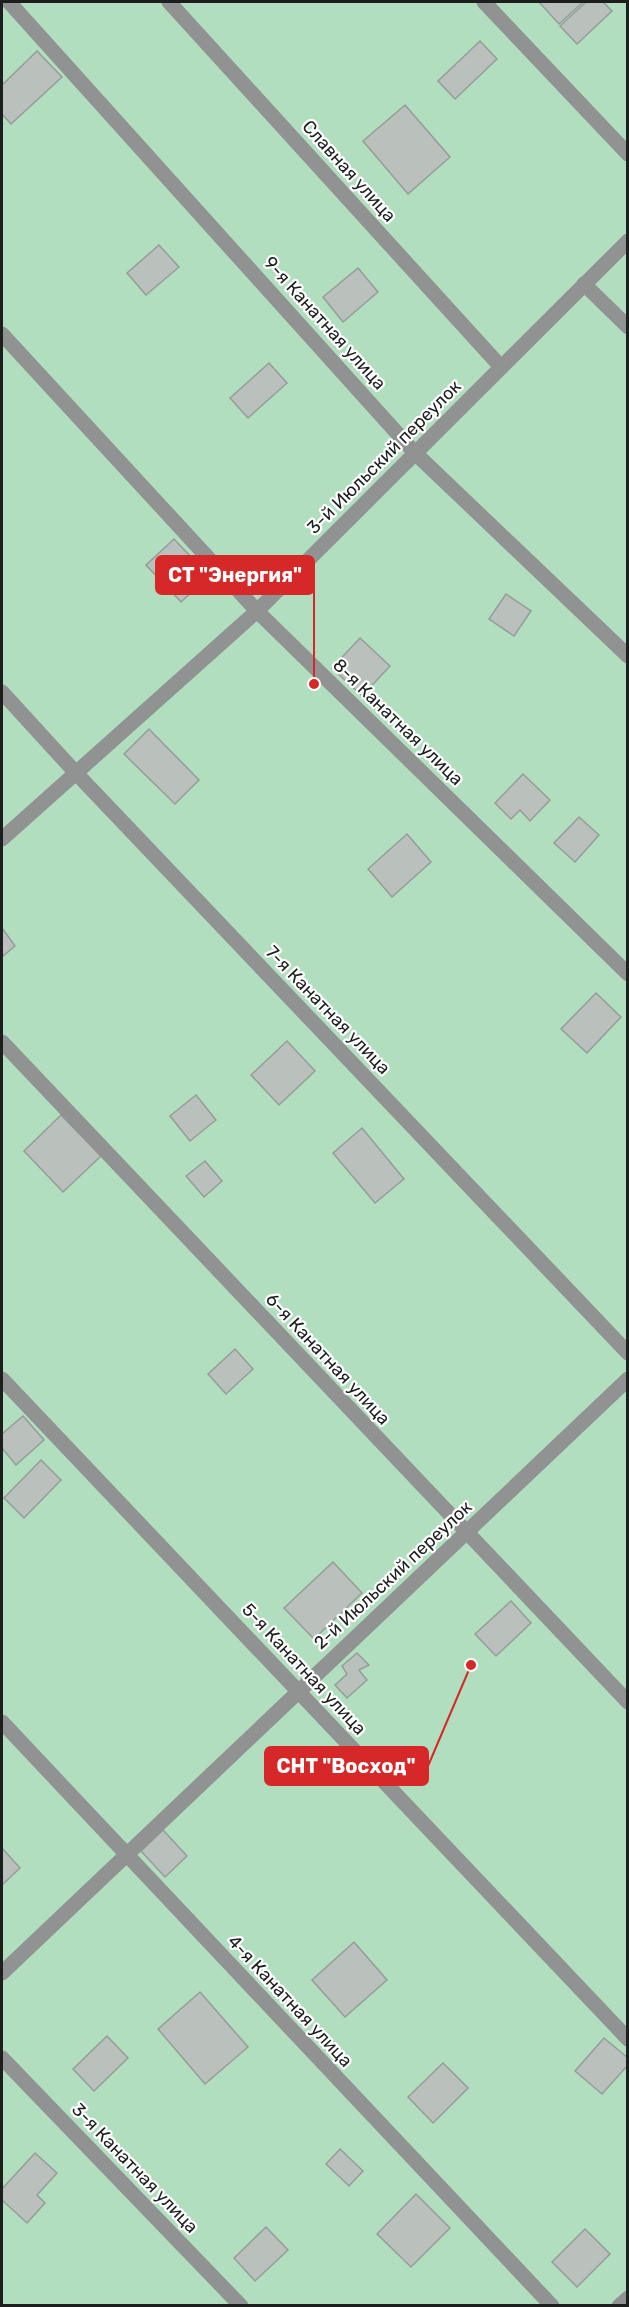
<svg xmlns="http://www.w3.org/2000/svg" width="629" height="2307" font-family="Rubik,sans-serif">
<rect width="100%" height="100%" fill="#dee5e0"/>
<path fill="#b1debe" d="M2,2H627V2305L2,2306Z"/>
<g fill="#bac1bc" stroke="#969d98" stroke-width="1.5">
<path d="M539,2H583L559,24Z"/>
<path d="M586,2H603L612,11L577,44L560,26Z"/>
<path d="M480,41L497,59L455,99L438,81Z"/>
<path d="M37,51L62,77L11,124L2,114V85Z"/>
<path d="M405,105L450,157L408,194L363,141Z"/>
<path d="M159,245L179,267L146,295L127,273Z"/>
<path d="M358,268L378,292L343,322L323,297Z"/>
<path d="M269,363L287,383L248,418L230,398Z"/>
<path d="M174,539L209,576L181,602L146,565Z"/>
<path d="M506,594L531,611L514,636L489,619Z"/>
<path d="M360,638L390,666L362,696L332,668Z"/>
<path d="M149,729L199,780L175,804L124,754Z"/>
<path d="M523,774L550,800L530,821L520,810L511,819L495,803Z"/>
<path d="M579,817L599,835L575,862L554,843Z"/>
<path d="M407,834L431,862L392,897L368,869Z"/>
<path d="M2,928L15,946L2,957Z"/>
<path d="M596,993L621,1017L587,1053L561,1029Z"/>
<path d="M287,1041L315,1071L279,1105L251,1075Z"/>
<path d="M196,1095L216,1120L190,1141L170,1116Z"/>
<path d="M61,1115L101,1156L63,1192L24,1151Z"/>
<path d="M362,1128L404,1179L375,1203L333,1153Z"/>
<path d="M205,1161L222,1181L204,1197L186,1176Z"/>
<path d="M235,1349L253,1369L226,1394L208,1374Z"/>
<path d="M23,1416L44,1440L16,1465L2,1448V1434Z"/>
<path d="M41,1460L61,1480L24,1518L4,1498Z"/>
<path d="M333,1562L362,1593L314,1639L284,1608Z"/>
<path d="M511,1601L531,1623L496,1656L475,1634Z"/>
<path d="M357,1653L369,1665L359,1670L367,1680L347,1698L335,1685L347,1674L342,1666Z"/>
<path d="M163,1830L187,1856L165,1877L141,1851Z"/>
<path d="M2,1848L20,1868L2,1885Z"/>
<path d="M354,1942L387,1980L345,2017L312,1980Z"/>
<path d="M200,1992L248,2047L205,2084L158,2029Z"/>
<path d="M107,2036L128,2058L94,2091L73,2069Z"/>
<path d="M604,2038L628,2058V2065L602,2094L575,2071Z"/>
<path d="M443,2063L468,2088L433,2123L408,2097Z"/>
<path d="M340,2149L363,2171L349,2186L326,2164Z"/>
<path d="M35,2153L57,2173L37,2195L45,2203L27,2223L2,2200V2189Z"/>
<path d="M416,2194L450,2228L411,2267L377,2234Z"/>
<path d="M266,2227L288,2250L255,2281L234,2258Z"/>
<path d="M585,2229L610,2254L577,2287L552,2262Z"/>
</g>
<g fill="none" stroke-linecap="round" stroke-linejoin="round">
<g stroke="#909391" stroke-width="15">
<path d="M9,2L415,453L628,656"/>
<path d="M169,2L501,367"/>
<path d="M484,2L628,154"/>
<path d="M584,284L628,327"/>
<path d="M2,334L257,611L628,974"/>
<path d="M2,692L75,772L628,1353"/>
<path d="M2,839L257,611L628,241"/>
<path d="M2,1042L628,1702"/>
<path d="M2,1379L628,2039"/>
<path d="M2,1722L552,2306"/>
<path d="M2,1973L628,1379"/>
<path d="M2,2058L241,2306"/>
<path d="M619,2306L628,2298"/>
</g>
</g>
<g text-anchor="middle" stroke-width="4.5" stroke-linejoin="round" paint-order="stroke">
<g font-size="18" fill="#1d1f1e" stroke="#fff">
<text transform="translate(349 171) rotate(48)" y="6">Славная улица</text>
<text transform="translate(325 323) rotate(48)" y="6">9-я Канатная улица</text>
<text transform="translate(384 457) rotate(-45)" y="6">3-й Июльский переулок</text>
<text transform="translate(398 722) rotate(44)" y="6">8-я Канатная улица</text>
<text transform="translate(328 1010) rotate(46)" y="6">7-я Канатная улица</text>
<text transform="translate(328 1359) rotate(47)" y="6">6-я Канатная улица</text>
<text transform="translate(393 1575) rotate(-43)" y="6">2-й Июльский переулок</text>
<text transform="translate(304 1669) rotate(47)" y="6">5-я Канатная улица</text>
<text transform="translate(290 2001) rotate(47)" y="6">4-я Канатная улица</text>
<text transform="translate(135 2168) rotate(46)" y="6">3-я Канатная улица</text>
</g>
</g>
<path fill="none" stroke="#d62828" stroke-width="2" d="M314 684L314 575M471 1665L428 1766"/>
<g fill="#d62828" stroke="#fff" stroke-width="2">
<circle cx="314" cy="684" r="6"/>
<circle cx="471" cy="1665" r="6"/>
</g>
<g fill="#d62828" stroke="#d62828" stroke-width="2">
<rect x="156" y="556" width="158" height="38" rx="6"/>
<rect x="265" y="1747" width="163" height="38" rx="6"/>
</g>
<g font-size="20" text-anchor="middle" font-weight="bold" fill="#fff">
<text x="235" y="582">СТ "Энергия"</text>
<text x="346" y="1773">СНТ "Восход"</text>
</g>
<rect width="629" height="2307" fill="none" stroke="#1d1f1e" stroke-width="6"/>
</svg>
